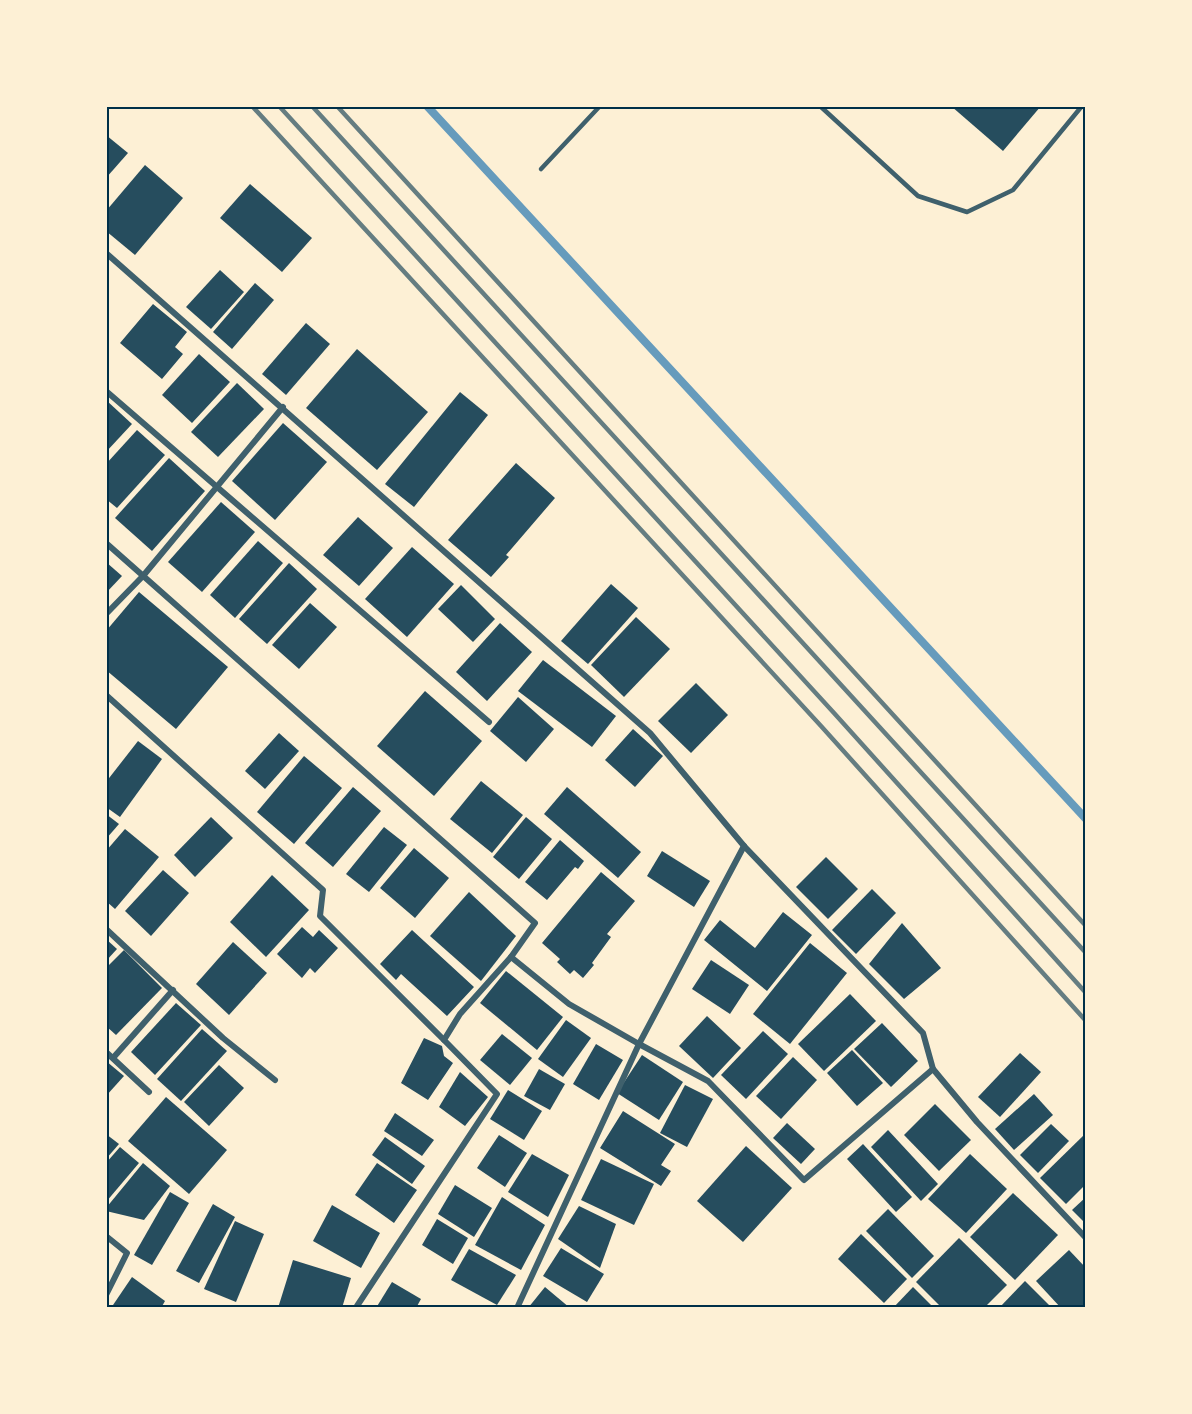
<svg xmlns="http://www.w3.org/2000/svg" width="1192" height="1414" font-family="Roboto,sans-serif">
<rect width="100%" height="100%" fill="#fdf0d5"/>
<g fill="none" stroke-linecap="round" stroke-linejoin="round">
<path stroke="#669bbc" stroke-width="8" d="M427,106L1086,819"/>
</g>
<g fill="#264d5e">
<path d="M951,106H1041L1003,151Z"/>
<path d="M106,135L128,153L106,178Z"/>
<path d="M145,165L183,198L135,255L106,231V211Z"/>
<path d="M250,184L312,238L282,272L220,218Z"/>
<path d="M220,270L244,292L211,329L186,307Z"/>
<path d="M255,283L274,300L232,349L213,332Z"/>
<path d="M153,304L187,332L175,347L183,354L162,379L120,343Z"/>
<path d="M306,323L330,344L286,395L262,374Z"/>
<path d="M357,349L428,412L377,470L306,408Z"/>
<path d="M199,354L230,382L192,423L162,395Z"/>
<path d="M237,383L264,409L218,457L191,432Z"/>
<path d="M460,392L488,415L414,507L385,484Z"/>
<path d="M106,400L132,424L106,452Z"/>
<path d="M283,423L327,462L275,520L232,481Z"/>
<path d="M137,430L165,455L117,508L106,499V464Z"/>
<path d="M169,458L205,491L152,551L115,518Z"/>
<path d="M516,463L555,498L506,555L509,557L491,577L448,540Z"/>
<path d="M221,502L255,532L202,592L168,562Z"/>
<path d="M358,517L393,548L359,586L323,555Z"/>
<path d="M258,541L283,563L235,618L210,595Z"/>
<path d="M412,547L454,584L407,637L365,599Z"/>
<path d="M106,562L122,576L106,593Z"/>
<path d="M289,563L317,589L267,644L239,619Z"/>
<path d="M611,584L638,608L588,664L561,641Z"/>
<path d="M461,585L495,619L473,642L438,609Z"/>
<path d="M139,592L228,667L176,729L106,670V631Z"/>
<path d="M310,603L337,627L299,669L272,645Z"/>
<path d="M636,617L670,649L624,697L591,665Z"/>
<path d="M500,623L532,652L487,701L456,672Z"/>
<path d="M543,660L616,716L592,747L518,691Z"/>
<path d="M696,683L728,715L691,753L658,721Z"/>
<path d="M425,691L482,741L434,796L377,746Z"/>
<path d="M518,697L554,729L526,762L490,731Z"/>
<path d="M633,729L663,756L635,787L605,760Z"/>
<path d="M279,733L299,751L265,789L245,771Z"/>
<path d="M138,741L162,759L120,817L106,807V782Z"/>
<path d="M304,756L342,788L294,844L257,812Z"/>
<path d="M481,781L523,815L492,853L450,819Z"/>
<path d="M353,787L381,811L333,867L305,843Z"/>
<path d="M567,787L641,852L618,878L544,814Z"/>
<path d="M106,814L119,824L106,839Z"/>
<path d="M211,817L233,838L195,877L174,855Z"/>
<path d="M526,817L552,839L519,879L493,857Z"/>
<path d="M384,827L407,845L369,892L346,874Z"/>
<path d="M125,829L159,857L115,909L106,901V851Z"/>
<path d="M560,840L584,861L578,869L575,867L547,900L525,882Z"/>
<path d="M414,848L449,878L415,918L380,888Z"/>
<path d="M662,851L710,881L694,907L647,876Z"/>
<path d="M826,857L858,889L828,919L796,887Z"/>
<path d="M163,870L189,893L151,936L125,911Z"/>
<path d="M601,872L635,901L607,934L611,937L592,963L594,965L583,978L574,970L570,974L557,962L560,959L542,943Z"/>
<path d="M272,875L309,910L266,957L230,922Z"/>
<path d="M872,889L896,913L856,954L832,930Z"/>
<path d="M469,892L516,936L481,981L430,936Z"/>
<path d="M783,912L812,935L767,991L704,940L720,920L755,948Z"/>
<path d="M902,923L941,968L904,999L869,964Z"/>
<path d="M302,927L313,937L319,930L338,948L315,973L310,968L302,978L277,954Z"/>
<path d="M412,930L474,987L447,1016L401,974L396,980L380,964Z"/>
<path d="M106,939L117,949L106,961Z"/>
<path d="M233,942L267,973L229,1015L196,984Z"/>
<path d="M810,943L847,973L790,1044L753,1014Z"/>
<path d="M124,950L162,988L116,1035L106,1026V968Z"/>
<path d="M711,960L749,985L730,1014L692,989Z"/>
<path d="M506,971L563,1017L537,1050L480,1003Z"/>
<path d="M850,994L876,1021L824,1071L798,1044Z"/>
<path d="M176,1003L201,1025L155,1075L131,1052Z"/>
<path d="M707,1016L741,1048L713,1078L679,1046Z"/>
<path d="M566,1020L591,1038L563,1077L538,1059Z"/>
<path d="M882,1023L918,1061L891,1087L854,1049Z"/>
<path d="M202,1029L227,1051L181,1101L157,1079Z"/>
<path d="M763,1031L788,1054L746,1099L721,1075Z"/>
<path d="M502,1034L532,1058L510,1085L480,1060Z"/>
<path d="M424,1038L442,1046L444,1056L453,1063L428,1100L401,1083Z"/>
<path d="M596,1044L623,1060L599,1100L573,1084Z"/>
<path d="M852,1050L883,1083L857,1106L827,1073Z"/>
<path d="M1020,1053L1041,1072L1000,1117L978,1097Z"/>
<path d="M642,1055L683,1082L659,1120L617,1093Z"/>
<path d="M793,1057L817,1080L781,1119L756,1096Z"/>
<path d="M106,1061L124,1076L106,1096Z"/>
<path d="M219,1065L244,1088L209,1126L184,1102Z"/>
<path d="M539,1069L565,1084L550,1110L524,1096Z"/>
<path d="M460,1072L488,1097L465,1126L439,1107Z"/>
<path d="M685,1085L713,1099L687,1147L660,1133Z"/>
<path d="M508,1090L542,1111L524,1140L490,1119Z"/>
<path d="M1034,1094L1053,1115L1014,1150L995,1129Z"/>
<path d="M166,1097L227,1150L189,1194L128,1141Z"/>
<path d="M935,1104L971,1140L939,1171L904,1135Z"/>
<path d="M623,1111L675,1144L661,1165L671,1171L661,1186L600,1148Z"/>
<path d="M395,1113L434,1140L422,1156L384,1131Z"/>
<path d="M787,1123L815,1149L801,1164L773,1138Z"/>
<path d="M1051,1124L1069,1141L1038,1173L1020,1155Z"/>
<path d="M888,1130L938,1184L921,1201L871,1147Z"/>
<path d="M1086,1133V1184L1066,1204L1040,1178Z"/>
<path d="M106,1134L119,1144L106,1159Z"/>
<path d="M499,1135L527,1153L505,1187L477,1168Z"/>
<path d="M385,1137L425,1166L412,1184L372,1155Z"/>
<path d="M863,1144L912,1197L896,1212L847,1159Z"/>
<path d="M746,1146L792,1188L743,1242L697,1201Z"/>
<path d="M120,1147L139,1163L106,1202V1163Z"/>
<path d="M532,1154L569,1175L548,1217L508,1192Z"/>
<path d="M970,1154L1007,1189L966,1233L928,1199Z"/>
<path d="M601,1159L654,1184L634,1225L581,1200Z"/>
<path d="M143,1163L170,1186L144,1220L106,1211V1208Z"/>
<path d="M377,1163L417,1190L394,1223L355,1195Z"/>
<path d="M455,1185L492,1208L474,1237L438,1214Z"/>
<path d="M170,1192L189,1203L152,1265L134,1255Z"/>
<path d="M1013,1193L1058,1235L1015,1280L970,1237Z"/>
<path d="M502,1197L545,1225L521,1270L475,1245Z"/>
<path d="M1086,1197V1224L1072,1210Z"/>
<path d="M213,1204L235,1217L199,1283L176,1271Z"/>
<path d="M332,1205L380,1233L361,1268L313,1241Z"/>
<path d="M579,1206L616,1224L600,1268L558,1239Z"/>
<path d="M888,1209L934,1256L912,1278L866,1231Z"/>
<path d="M437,1219L468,1238L453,1264L422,1245Z"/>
<path d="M235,1221L264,1234L236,1302L204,1289Z"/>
<path d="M861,1234L907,1279L884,1303L838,1259Z"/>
<path d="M959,1238L1007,1285L984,1308H942L916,1282Z"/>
<path d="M561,1248L604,1274L587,1302L543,1276Z"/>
<path d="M469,1249L516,1275L497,1305L451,1280Z"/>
<path d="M1069,1250L1086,1268V1308H1061L1036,1281Z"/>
<path d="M293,1260L351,1278L342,1308H278Z"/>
<path d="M132,1277L165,1301L161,1308H111Z"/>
<path d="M1025,1281L1052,1308H999Z"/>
<path d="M392,1282L421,1299L416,1308H376Z"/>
<path d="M545,1287L570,1308H528Z"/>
<path d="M913,1287L934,1308H893Z"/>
</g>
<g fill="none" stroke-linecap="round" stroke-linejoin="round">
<g stroke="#3f606c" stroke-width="4.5">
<path d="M820,106L918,196L967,212L1013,190L1082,106"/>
<path d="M541,169L600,106"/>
</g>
<g stroke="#3f606c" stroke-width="6">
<path d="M106,253L650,733L744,846L923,1033L933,1069L977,1122L1086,1238"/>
<path d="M106,391L489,722"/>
<path d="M106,543L535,923L511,957L460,1014L444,1040L497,1094L357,1306L359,1308"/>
<path d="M106,614L143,576L283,407"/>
<path d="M106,695L323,890L320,916L444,1040"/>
<path d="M744,846L639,1044L708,1081L804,1180L933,1069"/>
<path d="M106,929L223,1038L275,1080"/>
<path d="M511,957L569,1004L639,1044L517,1308"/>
<path d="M106,1052L149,1092"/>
<path d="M113,1058L173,990"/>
<path d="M106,1236L127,1253L106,1295"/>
</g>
<g stroke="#657d81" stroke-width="4.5">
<path d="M252,106L821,726L1086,1021"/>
<path d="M279,106L834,713L1086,993"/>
<path d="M312,106L1086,953"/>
<path d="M337,106L1086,926"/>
</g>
</g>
<rect width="1192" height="1414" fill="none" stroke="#fdf0d5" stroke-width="216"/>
<rect x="108" y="108" width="976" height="1198" fill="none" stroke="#003049" stroke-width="2"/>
</svg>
